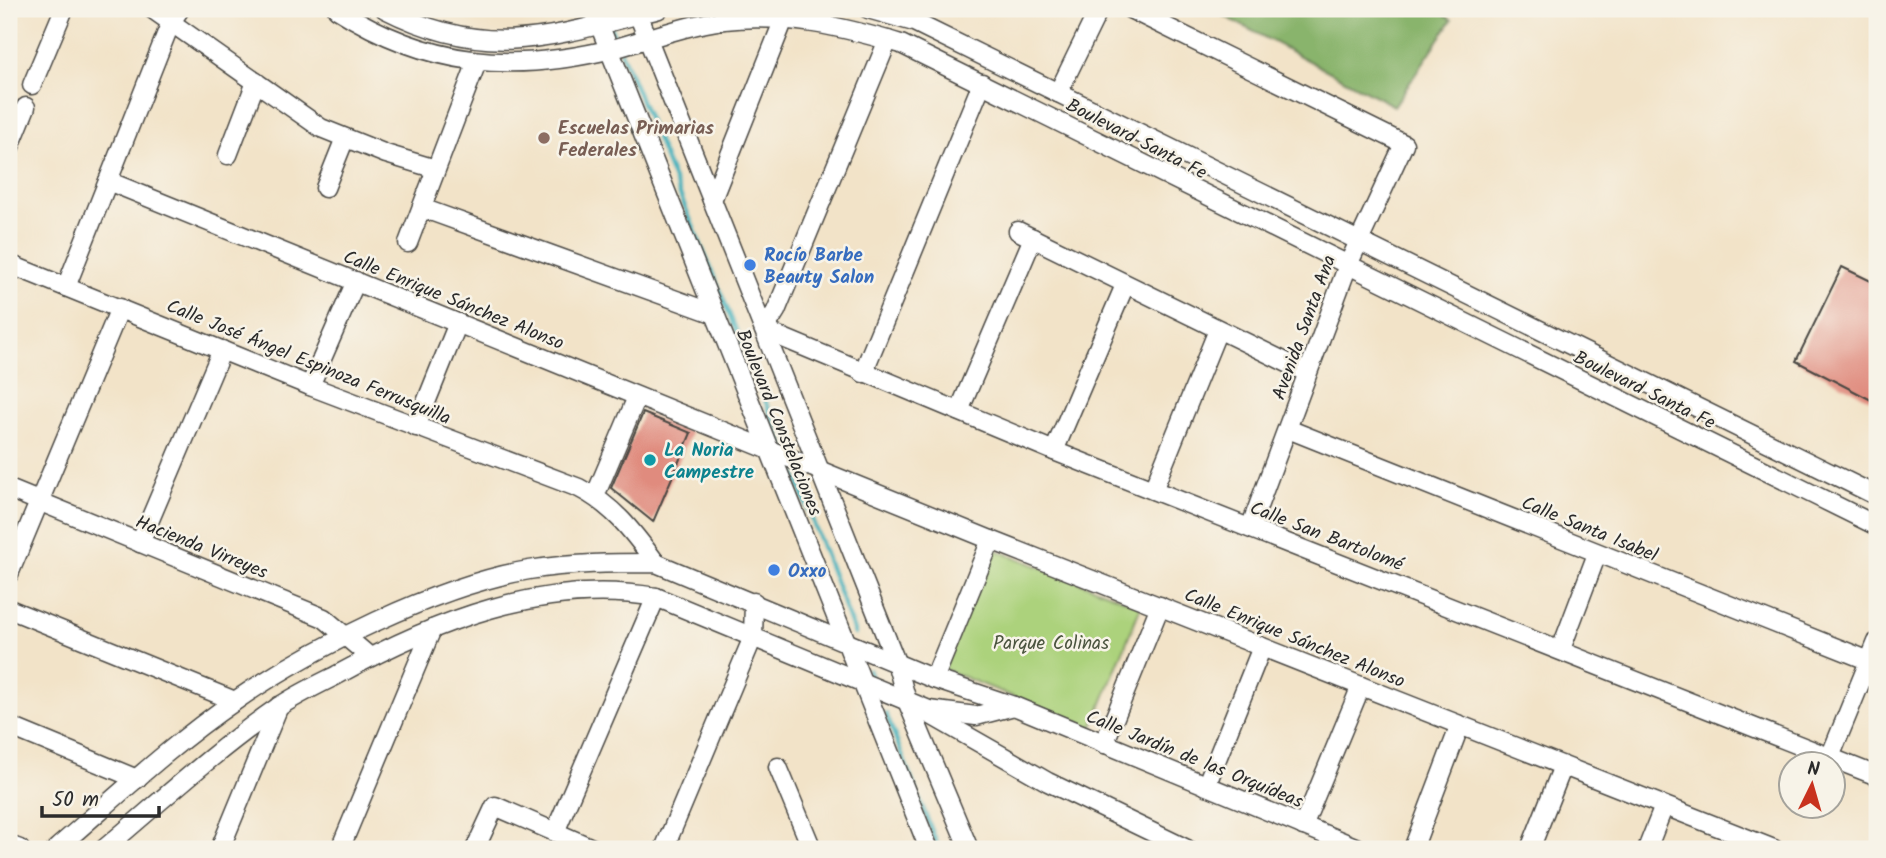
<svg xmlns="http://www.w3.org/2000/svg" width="1886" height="858" font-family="Kalam,sans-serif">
<rect width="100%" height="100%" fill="#f7f3e8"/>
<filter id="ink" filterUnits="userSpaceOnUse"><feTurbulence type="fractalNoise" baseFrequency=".0143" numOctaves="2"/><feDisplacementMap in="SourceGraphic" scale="14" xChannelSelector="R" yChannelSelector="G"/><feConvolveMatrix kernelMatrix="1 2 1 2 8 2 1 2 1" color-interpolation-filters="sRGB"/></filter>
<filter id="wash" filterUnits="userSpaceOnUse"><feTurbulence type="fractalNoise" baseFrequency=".00686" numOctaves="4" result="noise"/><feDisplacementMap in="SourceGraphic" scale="28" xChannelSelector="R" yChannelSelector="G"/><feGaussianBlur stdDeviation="1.57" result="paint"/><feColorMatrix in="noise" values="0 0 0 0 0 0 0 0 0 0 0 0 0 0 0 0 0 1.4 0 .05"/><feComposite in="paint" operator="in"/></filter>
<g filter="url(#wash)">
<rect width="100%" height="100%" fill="#f2e3c8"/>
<path fill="#acd27c" stroke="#6c7e54" stroke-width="2" d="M988,547L1141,606L1092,728L941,668Z"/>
<path fill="#89b46c" stroke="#5a704c" stroke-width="2" d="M1211,9H1438L1452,20L1394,106Z"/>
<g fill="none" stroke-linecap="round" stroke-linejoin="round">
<g stroke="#43b2bd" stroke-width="4.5">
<path d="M610,26L618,44"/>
<path d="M621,52L786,451"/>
<path d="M792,466L855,634"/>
<path d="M869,670L873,682"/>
<path d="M886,714L939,849"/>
</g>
</g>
<g id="blocks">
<g fill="#e08b7e">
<path d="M1842,267L1877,284V403L1796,361Z"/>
<path d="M643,413L691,433L653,522L611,488Z"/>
</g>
</g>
</g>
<g filter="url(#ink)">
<use href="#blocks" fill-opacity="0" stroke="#494743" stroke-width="2"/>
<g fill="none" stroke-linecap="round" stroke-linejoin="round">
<g stroke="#494743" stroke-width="21">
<g id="minor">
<path d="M152,9L321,128L386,154L436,169"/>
<path d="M337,9C429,67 512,74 616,48C652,38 686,25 724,20C784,13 844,27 901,44L1877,526"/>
<path d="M385,9C489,62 555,36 659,9"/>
<path d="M593,9L929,849"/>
<path d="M636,9L896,662L907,701L969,849"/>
<path d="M868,9L914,22L1877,496"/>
<path d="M1130,9L1404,144L1348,265L1250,528"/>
<path d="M888,40L776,311L764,330L1054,451L1877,776"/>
<path d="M32,85L64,9"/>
<path d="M1058,93L1099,9"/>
<path d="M9,149L26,107"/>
<path d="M228,155L256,82"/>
<path d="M108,181L991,540L1774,849"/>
<path d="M325,188L345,138"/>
<path d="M712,200L784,19"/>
<path d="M422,208L715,314"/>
<path d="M1018,231L1306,372"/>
<path d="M408,243L477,62"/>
<path d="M9,264L310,386L579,488C614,506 633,532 656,563"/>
<path d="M66,287L171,22L180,9"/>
<path d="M863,373L982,83"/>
<path d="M310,386L356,281"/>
<path d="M959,411L1033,238"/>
<path d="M416,427L458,323"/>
<path d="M1288,429L1877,664"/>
<path d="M1054,451L1125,285"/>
<path d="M9,489L324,618L370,657"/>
<path d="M1153,490L1218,330"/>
<path d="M595,496L637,397"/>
<path d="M140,543L222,350"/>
<path d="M9,574L120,308"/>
<path d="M9,609L235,701"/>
<path d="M1561,649L1597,554"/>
<path d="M934,679L991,540"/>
<path d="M929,714L1048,782L1187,849"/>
<path d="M9,726L137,779"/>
<path d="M1104,744L1160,606"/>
<path d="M1830,757L1877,642"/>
<path d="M778,767L812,849"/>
<path d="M1206,786L1262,647"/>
<path d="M1303,826L1361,686"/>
<path d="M555,832L656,597"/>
<path d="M9,845L20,849"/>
<path d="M56,849C114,799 172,744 235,701C312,648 438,585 529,570C571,563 614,563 656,563L934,679L1014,706L1360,849"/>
<path d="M104,849C161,801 216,750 277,708C296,695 317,685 337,675C435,621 543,578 656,597L929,710L976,716L1014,706"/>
<path d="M220,849L279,706"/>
<path d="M340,849L432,629"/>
<path d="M475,849L495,806L594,849"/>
<path d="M664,849L753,637L754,602"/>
<path d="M1413,849L1460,725"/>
<path d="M1530,849L1563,766"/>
<path d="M1647,849L1664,806"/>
</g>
</g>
<use href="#minor" stroke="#fff" stroke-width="18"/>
</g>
</g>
<circle fill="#8d6e63" stroke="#f7f3e8" stroke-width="2.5" cx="544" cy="138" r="7"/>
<g fill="#3f7fe0" stroke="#f7f3e8" stroke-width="2.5">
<circle cx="750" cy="265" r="7"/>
<circle cx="774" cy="570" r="7"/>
</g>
<circle fill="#0f9aa8" stroke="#f7f3e8" stroke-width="2.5" cx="650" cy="460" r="7"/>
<g text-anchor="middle" stroke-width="5" stroke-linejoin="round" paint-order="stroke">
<g font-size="19" font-weight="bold" fill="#785e54" stroke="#f7f3e8" text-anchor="start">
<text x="558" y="134">Escuelas Primarias<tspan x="558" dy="22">Federales</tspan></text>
</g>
<g font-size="19" fill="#2b2b2b" stroke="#f7f3e8">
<text transform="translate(1137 138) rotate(27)" y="7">Boulevard Santa Fe</text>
<text transform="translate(454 299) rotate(22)" y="7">Calle Enrique Sánchez Alonso</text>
<text transform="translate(1303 327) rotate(-70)" y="7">Avenida Santa Ana</text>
<text transform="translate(309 361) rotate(22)" y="7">Calle José Ángel Espinoza Ferrusquilla</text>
<text transform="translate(1645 389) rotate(26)" y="7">Boulevard Santa Fe</text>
<text transform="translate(780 422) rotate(68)" y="7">Boulevard Constelaciones</text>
<text transform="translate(1590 528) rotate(22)" y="7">Calle Santa Isabel</text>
<text transform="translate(1327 535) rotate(21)" y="7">Calle San Bartolomé</text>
<text transform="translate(202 546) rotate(22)" y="7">Hacienda Virreyes</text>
<text transform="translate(1295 637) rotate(22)" y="7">Calle Enrique Sánchez Alonso</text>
<text transform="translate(1195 758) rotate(22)" y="7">Calle Jardín de las Orquídeas</text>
</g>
<g font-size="19" font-weight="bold" fill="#366cbe" stroke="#f7f3e8" text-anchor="start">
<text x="764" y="261">Rocío Barbe<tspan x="764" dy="22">Beauty Salon</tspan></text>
<text x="788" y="577">Oxxo</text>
</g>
<g font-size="19" font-weight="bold" fill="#0d838f" stroke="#f7f3e8" text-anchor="start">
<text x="664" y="456">La Noria<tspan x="664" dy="22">Campestre</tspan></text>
</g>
<g font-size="19" fill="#4b553f" stroke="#f7f3e8">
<text x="1051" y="649">Parque Colinas</text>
</g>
</g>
<rect width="1886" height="858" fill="none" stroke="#f7f3e8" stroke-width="35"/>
<g transform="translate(1812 785) rotate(5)"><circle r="33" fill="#f7f3e8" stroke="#a5a39c" stroke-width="2"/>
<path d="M0-5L12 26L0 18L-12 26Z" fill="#c8321e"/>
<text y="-10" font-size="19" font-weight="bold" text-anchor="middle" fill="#2b2b2b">N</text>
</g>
<path d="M42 806v10h117v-10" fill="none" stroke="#2b2b2b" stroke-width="3.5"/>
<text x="52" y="806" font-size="21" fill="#2b2b2b" stroke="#f7f3e8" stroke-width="5" paint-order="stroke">50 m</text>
</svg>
